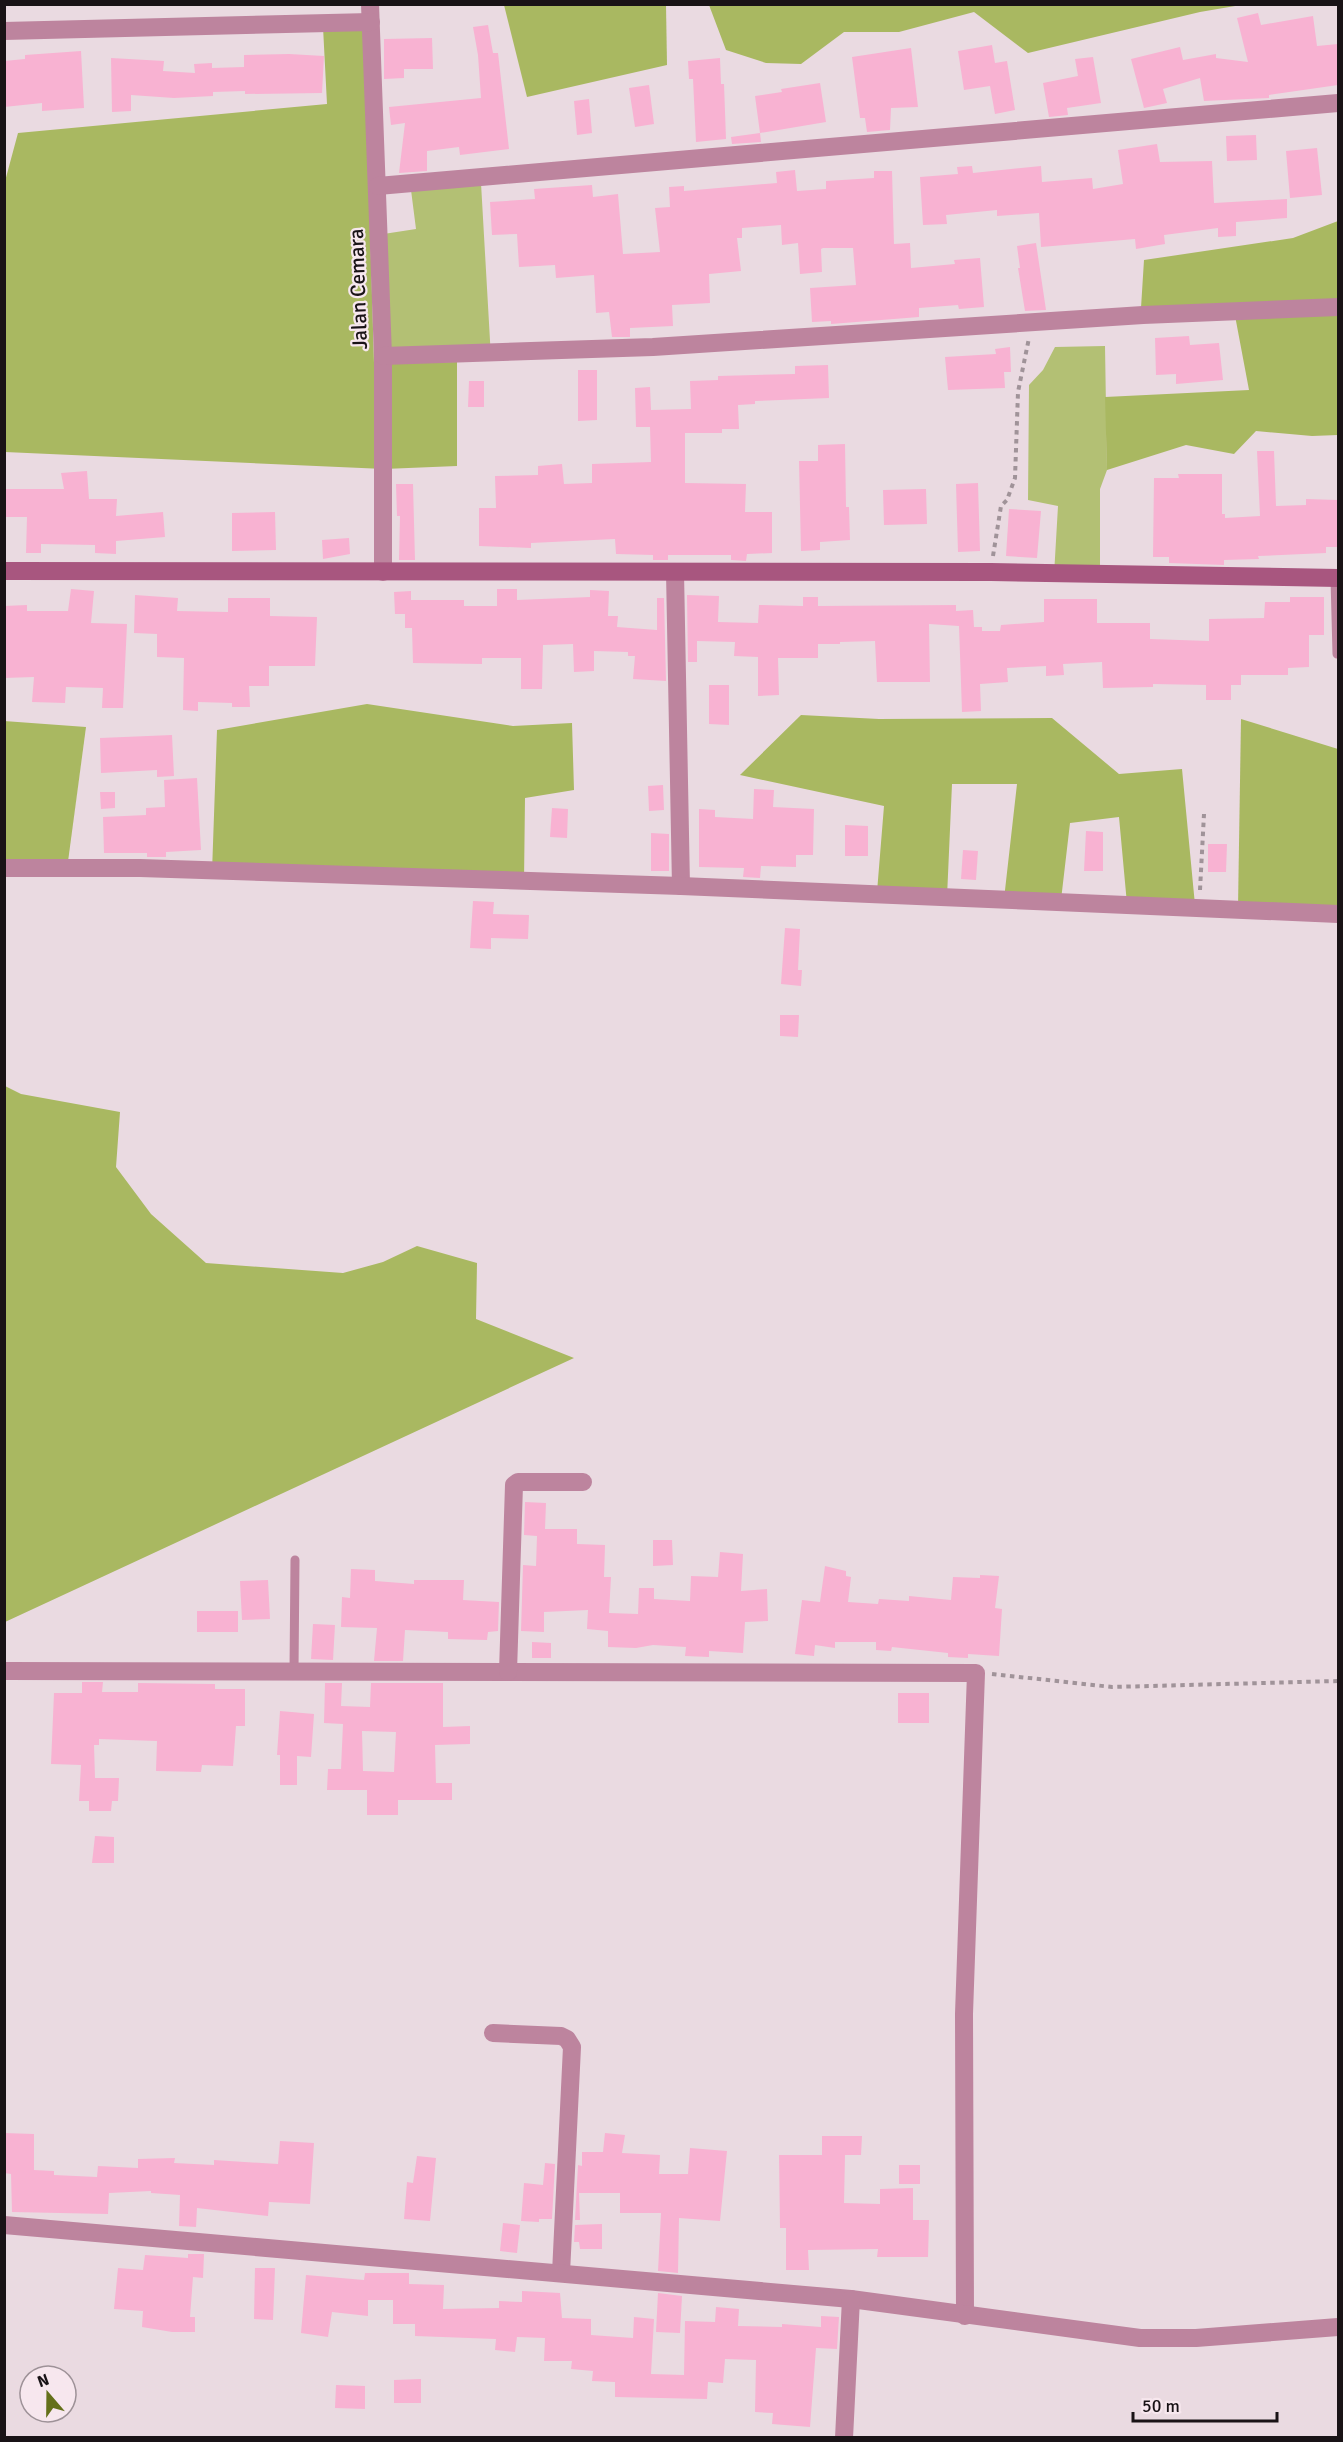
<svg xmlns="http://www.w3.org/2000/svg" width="1343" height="2442" font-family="Signika,sans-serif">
<rect width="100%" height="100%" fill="#eadae1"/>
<g fill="#b3c074">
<path d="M481,183L491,358L381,360L377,235L416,229L411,190Z"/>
<path d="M1105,346L1107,470L1100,489V573L1054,575L1058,506L1028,500L1029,385L1043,370L1055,347Z"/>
</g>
<g fill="#a9b861">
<path d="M504,5H666L667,65L527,97Z"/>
<path d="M709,5L710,4L1241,5L1200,12L1028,53L974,12L899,32H844L801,64L766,63L726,50Z"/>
<path d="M364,25L374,363L457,362V466L384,469L5,452L4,185L18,133L327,104L323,27Z"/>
<path d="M1338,221V435L1312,436L1256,431L1234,454L1186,445L1107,470L1105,397L1249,390L1233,305L1141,308L1144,260L1293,238Z"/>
<path d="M367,704L513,726L572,723L574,790L525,798L524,881L212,872L217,730Z"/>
<path d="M801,715L879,719L1052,718L1119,774L1182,769L1195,905L1127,904L1119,817L1070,823L1061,900L1004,899L1017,784H952L947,897L877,892L884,806L740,775Z"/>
<path d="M1241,719L1338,749V911L1238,907Z"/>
<path d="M4,721L86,727L67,869L5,868Z"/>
<path d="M5,1086L21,1094L120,1112L116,1167L151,1214L206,1263L343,1273L383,1262L417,1246L477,1263L476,1319L574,1358L5,1622Z"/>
</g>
<g fill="#f8b2d2" fill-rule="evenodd">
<path d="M1258,13L1261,25L1313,16L1317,46L1338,44V85L1269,95V98L1204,101L1200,78L1163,89L1167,103L1144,108L1131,59L1180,47L1183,60L1216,54V58L1248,62L1237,18Z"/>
<path d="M488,25L493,53H498L509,149L460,155L459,147L427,151V171L399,173L405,123L391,125L389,107L481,98L478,55L473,27Z"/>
<path d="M432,38L433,69H404V78L384,79V39Z"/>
<path d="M992,45L995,63L1007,61L1015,110L995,114L990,86L964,90L958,51Z"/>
<path d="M911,48L918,107L891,108L890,130L867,132L865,118H860L852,57Z"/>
<path d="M81,51L84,108L42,111V103L4,107V61L25,59V55Z"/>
<path d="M289,54L324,56L322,93L245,94V91L213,92V96L174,98L131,95V111L112,112L111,58L164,61L163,71L195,73L194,64L212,63V68L244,67V55Z"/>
<path d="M1093,57L1101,103L1067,108L1068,115L1049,117L1043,83L1078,76L1075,59Z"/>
<path d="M720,58L721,84H724L726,139L696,142L693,79H689L688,61Z"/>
<path d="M820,83L826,122L760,133L755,96L782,92L781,89Z"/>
<path d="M649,85L654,124L635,127L629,88Z"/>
<path d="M589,99L592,133L577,135L574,101Z"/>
<path d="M760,133L761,142L732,144L731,137Z"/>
<path d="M1256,135L1257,160L1227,161L1226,136Z"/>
<path d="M1157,144L1160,162L1212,161L1214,203L1287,199V218L1236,222V236L1218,237V228L1164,235L1165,244L1136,249L1135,239L1041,247L1039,213L997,216V210L946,215L947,224L923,225L920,177L958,174L957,167L972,166L973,173L1041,166L1042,182L1092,178L1093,189L1123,184L1118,150Z"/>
<path d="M1317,148L1322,195L1290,198L1286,151Z"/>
<path d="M795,170L797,191L826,189V181L874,178V171H892L894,244L910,243L911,268L955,264L954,260L980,258L984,307L959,309L958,305L919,308V317L831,324V321L812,322L810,288L856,285L853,248H823L821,249L822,272L800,274L798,243L782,245L781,225L742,228V238H737L741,271L709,274L710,303L672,305L673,326L630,328V337H612L609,312L596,313L594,275L556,278L555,265L519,267L517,234L492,235L490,202L535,199L534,189L592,185L593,197L618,194L623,254L660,252L655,208L670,207L669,187L684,186V191L777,183L776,172Z"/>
<path d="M1036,243L1046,310L1025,311L1018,268H1020L1017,246Z"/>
<path d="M1189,336L1190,345L1219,343L1223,380L1176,384V374L1156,375L1155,338Z"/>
<path d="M1010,347L1011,372H1004L1005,388L948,390L945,357L996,354L995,349Z"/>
<path d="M828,365L829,398L755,401V404L738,405L739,429H722V433H685V483L746,484L745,512H772V553L747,554L746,561L731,560V555H668V560H653V555L616,554L615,539L531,543V548L479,546V508H496L495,476L538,475V466L562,464L564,484L592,483V464L651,462L650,427H636L635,388L650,387L651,410L691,409L690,381L718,380V376L795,374V366Z"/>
<path d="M578,370H597V420L578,421Z"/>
<path d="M469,381H484V407H468Z"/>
<path d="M845,444L846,507H849L850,540L820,542V550L801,551L799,461H818V445Z"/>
<path d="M1257,451H1274L1276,506L1306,505V499L1338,500V547H1326V553L1258,556L1259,559L1224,560V565L1169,563V557H1153L1154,478H1179L1178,474H1222V514H1225V518L1260,516Z"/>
<path d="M87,471L89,499H117L116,516L163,512L165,537L116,541V554L95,553V545L41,544V553H26L27,517H4V489H64L61,473Z"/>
<path d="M978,483L980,551L958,552L956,484Z"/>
<path d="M396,484H413L415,560H399L400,516H397Z"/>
<path d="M926,489L927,524L884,525L883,490Z"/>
<path d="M1009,509L1041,511L1037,558L1006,556Z"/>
<path d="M275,512L276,550L232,551V513Z"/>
<path d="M349,538L350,554L323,559L322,540Z"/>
<path d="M71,589L94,591L91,623L127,624L123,708H102L103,688L66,687L65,703L32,702L34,677L4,678V606L27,605V611H68Z"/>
<path d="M497,589H517V600L590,597V590L609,591L608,616H618L617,627L657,630V598H664L666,681L633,679L635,656H628V652L594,651V671L574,672L573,644L543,645L542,689H521V658H482V664L413,663L412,628H405V614H395L394,592L411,591V600H464V606H497Z"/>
<path d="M135,595L178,598L177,611L228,612V598H270V616L317,617L315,666H269V686H249L250,707H232V703L198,702V711L183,710L184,658L157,657V634L134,633Z"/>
<path d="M687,595L719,596L718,622L758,623L759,605L803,606V597H818V606L956,605V611L973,610L974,627H982V631H1000L1001,625L1044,622V599H1097V623H1150V639L1209,641V619L1264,618L1265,602H1290V597H1324V635H1309V667L1288,668V675H1241V685H1231V700H1206V685L1153,684V687L1103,688L1102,662L1063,664L1064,675L1046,676V666L1007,668L1008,682L980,684L981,711L962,712L959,626L929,624L930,682H877L875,641L840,642V644H818V658H778L779,695L758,696V657L734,656L735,642L697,641V662H688Z"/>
<path d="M709,685H729V725L709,724Z"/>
<path d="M172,735L174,776L157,777V770L101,773L100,738Z"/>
<path d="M197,778L201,850L166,852V857H147V853H104L103,817L146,815V808L165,807L164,780Z"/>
<path d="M663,785L664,810L649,811L648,786Z"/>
<path d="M754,789L774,790L773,807L814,809L813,855H796V867L761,866L760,878L743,877L744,868L699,867V809L715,810V817L753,819Z"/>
<path d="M100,792H115V808L101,809Z"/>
<path d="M552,808L568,809L567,838L550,837Z"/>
<path d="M845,825L868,826V856H845Z"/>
<path d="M1086,831L1103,832V871H1084Z"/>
<path d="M651,833L669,834V871H651Z"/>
<path d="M1208,844H1227L1226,872H1208Z"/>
<path d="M963,850L978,851L976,880L961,879Z"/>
<path d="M473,901L494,902L493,914L529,915L528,939L491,938V949L470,948Z"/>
<path d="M785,928L800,929L798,970H802L801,986L781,984Z"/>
<path d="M780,1015H799L798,1037L780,1036Z"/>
<path d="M525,1502L546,1503L545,1529H577V1544L605,1545L604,1577H611L609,1613L638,1614L639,1588H654V1599L690,1601L691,1576L718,1577L720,1552L743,1554L741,1591L767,1589L768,1621L745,1622L743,1653L709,1651V1657L685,1656L686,1647L653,1645L636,1648L608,1647V1631L587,1629L588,1610L544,1612V1632L521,1631L523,1565L536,1566L537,1536L524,1535Z"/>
<path d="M653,1540H672L673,1565L653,1566Z"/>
<path d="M825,1566L846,1571V1576L851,1577L848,1602L878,1604L879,1599L909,1601V1596L951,1600L953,1577L980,1578V1575L999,1576L995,1608L1002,1609L999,1656L968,1654V1658L948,1657V1653L892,1647L891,1651L876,1650V1642H835V1648L815,1645L814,1656L795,1654L802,1600L820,1602Z"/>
<path d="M351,1569L375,1570V1581L414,1584V1580H464L463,1600L499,1602L498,1631L488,1632L487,1640L448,1639V1632L405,1630L403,1661H374L377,1628L341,1627L342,1597L350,1598Z"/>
<path d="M268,1580L270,1619L242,1620L240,1581Z"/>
<rect x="197" y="1611" width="41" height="21"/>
<path d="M313,1624L335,1625L333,1660L311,1659Z"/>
<path d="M532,1642L551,1643V1658H532Z"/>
<path d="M82,1682H103L102,1692H138V1683L215,1684V1689H245V1726H236L233,1766L202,1765L201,1772L156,1771L157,1741L99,1739V1745H94L95,1778H119L118,1801H112L111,1811H89V1801H79L81,1765L51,1764L54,1693H82Z"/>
<path d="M325,1683H342L341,1706L370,1707L371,1683H443V1727L470,1726V1744L435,1745L436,1783H452V1800H398V1815H367V1790H327L328,1769H341L343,1724L324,1723ZM362,1731L396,1732L394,1772L363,1771Z"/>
<rect x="898" y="1693" width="31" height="30"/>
<path d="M280,1711L314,1714L311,1757L297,1756V1785H280V1755H277Z"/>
<path d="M95,1836L114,1837V1863H92Z"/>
<path d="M4,2133L34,2134V2170L54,2171V2175L97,2177L98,2166L138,2168V2159L175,2158L174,2163L214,2165V2160L278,2164L280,2141L314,2143L310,2204L269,2202L268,2216L197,2208L196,2227L179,2226L180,2195L151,2193V2191L109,2193L108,2214L12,2212L11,2174L4,2173Z"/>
<path d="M605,2133L625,2135L622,2153L660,2155L659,2174H688L690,2148L727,2151L720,2221L679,2218L678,2273L658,2271L661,2213H620V2193H579L580,2220H575L578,2165L582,2166V2152H603Z"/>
<path d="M822,2136H862L861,2155H845L844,2203L880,2204V2189L913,2188V2220H929L928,2257H877L878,2249L808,2250L809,2270H786V2228H780L779,2155H822Z"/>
<path d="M417,2156L436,2158L430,2221L404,2219L407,2182L413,2183Z"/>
<path d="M545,2163L555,2164L552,2219H539V2222L521,2221L524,2183L543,2185Z"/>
<rect x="899" y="2165" width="21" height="19"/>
<path d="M503,2223L520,2225L517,2253L500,2251Z"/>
<path d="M602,2224V2249H580L579,2242H574L575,2225Z"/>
<path d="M188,2254H204L203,2278L193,2277L190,2317H195V2332H172L142,2327L143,2311L114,2309L118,2268L143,2270L145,2255L188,2258Z"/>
<path d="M255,2268H275L273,2320L254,2319Z"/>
<path d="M365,2273H409V2284L444,2285L443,2309L499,2308V2301L522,2302V2291L560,2293L562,2318L591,2319V2335L633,2338L634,2317L654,2319L651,2374L684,2375L685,2321L715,2322L716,2307L739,2309L738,2326L782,2327V2324L821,2327V2316L839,2317L837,2349L816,2348L810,2427L772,2424L773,2413L755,2412L756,2360L725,2359L723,2383L708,2382L707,2399L615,2397V2382L592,2381L593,2371L571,2369L572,2361H544L545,2338L517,2337L515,2352L495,2350L496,2339L415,2336V2324H393V2300H368V2316L332,2312L328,2337L301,2333L306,2275L364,2280Z"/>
<path d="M658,2293L682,2296L680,2333L656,2332Z"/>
<path d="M421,2379V2403H394V2380Z"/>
<path d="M336,2385L365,2386V2409L335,2408Z"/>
</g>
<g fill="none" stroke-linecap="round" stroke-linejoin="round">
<g stroke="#a09399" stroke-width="4" stroke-dasharray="4.5 4.5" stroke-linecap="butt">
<path d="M993,556L1001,506L1007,500L1015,478L1018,392L1029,338"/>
<path d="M1200,890L1204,814"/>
<path d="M992,1674L1112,1687L1338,1681"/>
</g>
<g stroke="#bd849e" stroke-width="9">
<path d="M1335,578L1337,654"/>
<path d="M294,1671L295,1560"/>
</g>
<g stroke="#bd849e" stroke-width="18">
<path d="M370,4L383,356V572"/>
<path d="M4,31L371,22"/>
<path d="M378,186L1338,103"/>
<path d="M383,356L653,347L1143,315L1338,307"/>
<path d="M675,572L681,886"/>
<path d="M4,868H140L681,886L1338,914"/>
<path d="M4,1671L976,1673L964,2014L965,2316"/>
<path d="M508,1672L514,1485L518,1482H583"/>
<path d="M493,2033L561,2036L567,2039L572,2047L561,2273"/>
<path d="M4,2225L851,2299L1140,2338H1196L1338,2327"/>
<path d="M844,2438L851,2299"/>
</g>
<path stroke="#a8567f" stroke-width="18" d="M4,571L991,572L1338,578"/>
</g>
<g text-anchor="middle" stroke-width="4.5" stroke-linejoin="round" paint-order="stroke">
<g font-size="21" fill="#191316" stroke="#f7e7ee">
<text transform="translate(358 289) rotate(-92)" y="7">Jalan Cemara</text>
</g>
</g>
<rect width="1343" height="2442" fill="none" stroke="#191316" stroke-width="12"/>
<g transform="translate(48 2394) rotate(340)"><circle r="28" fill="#f7e7ee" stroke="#9e9298" stroke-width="1.5"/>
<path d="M0-4.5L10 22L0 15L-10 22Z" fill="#64701a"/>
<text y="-9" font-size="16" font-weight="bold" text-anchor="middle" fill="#191316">N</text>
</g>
<path d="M1133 2412v9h144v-9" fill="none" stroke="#191316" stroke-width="3"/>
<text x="1142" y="2412" font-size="18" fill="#191316" stroke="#f7e7ee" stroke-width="4.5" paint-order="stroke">50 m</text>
</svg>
